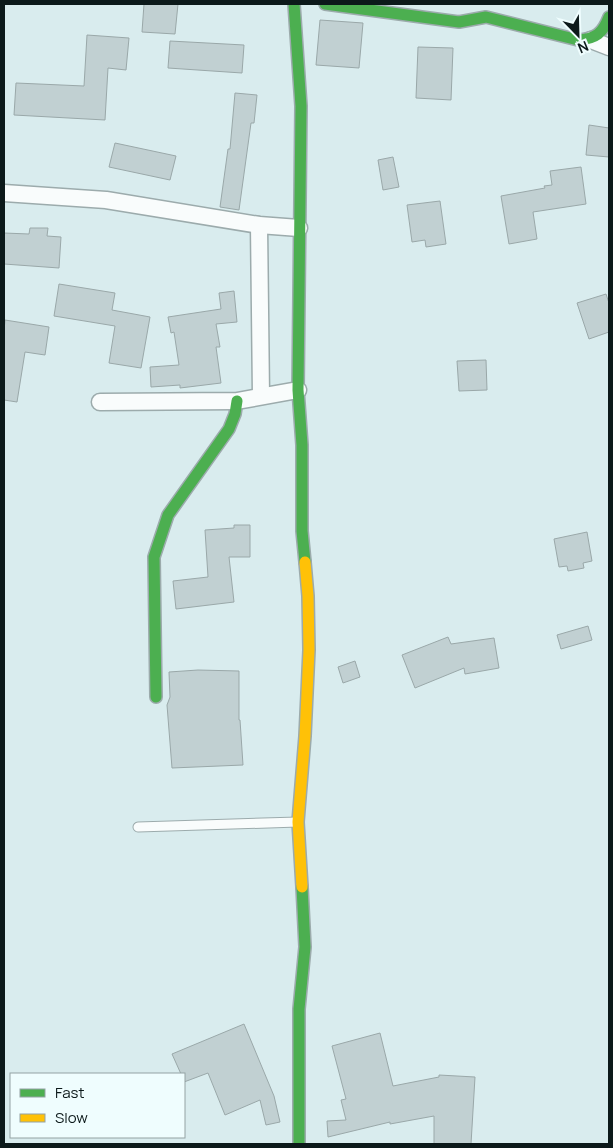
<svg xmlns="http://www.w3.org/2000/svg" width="613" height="1148" font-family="Manrope,sans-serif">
<rect width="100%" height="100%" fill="#d9ecee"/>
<g fill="#c1d0d2" stroke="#9aa8a9">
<path d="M144,4H178L175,34L142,32Z"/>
<path d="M320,20L363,23L359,68L316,65Z"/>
<path d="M87,35L129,38L126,70L108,68L105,120L14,115L16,83L84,86Z"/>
<path d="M170,41L244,45L242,73L168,68Z"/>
<path d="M418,47L453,48L451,100L416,98Z"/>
<path d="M235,93L257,95L254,123H251L239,210L220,207L228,149H230Z"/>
<path d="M589,125L609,128V157L586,155Z"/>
<path d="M115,143L176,156L170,180L109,167Z"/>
<path d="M393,157L399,187L383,190L378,160Z"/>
<path d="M581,167L586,204L533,212L537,239L509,244L501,196L545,188L544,186L552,185L550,171Z"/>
<path d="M440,201L446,244L426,247L425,240L412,242L407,205Z"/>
<path d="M30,228H48L47,236L61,237L59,268L4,264V233L29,234Z"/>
<path d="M59,284L115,293L112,310L150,317L141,368L109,363L115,326L54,316Z"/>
<path d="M234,291L237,322L216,324L220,347H216L221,383L180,388V385L151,387L150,367L179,365L174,332L171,333L168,317L221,309L219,293Z"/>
<path d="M606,294L609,303V332L589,339L577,303Z"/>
<path d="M5,320L49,327L45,355L25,352L17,402L4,400V331Z"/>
<path d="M486,360L487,390L459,391L457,361Z"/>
<path d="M234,525H250V557H229L234,602L176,609L173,581L208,577L205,530L234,528Z"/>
<path d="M587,532L592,561L583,563L584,568L568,571L567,566L559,567L554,539Z"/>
<path d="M588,626L592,640L561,649L557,635Z"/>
<path d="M448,637L451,644L494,638L499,668L465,674L464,668L415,688L402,655Z"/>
<path d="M355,661L360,677L343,683L338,667Z"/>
<path d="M198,670L239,671V720H240L243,765L172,768L167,705L170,697L169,672Z"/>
<path d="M244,1024L274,1096L280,1122L266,1125L260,1100L225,1115L208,1073L184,1082V1074H181L172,1054Z"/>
<path d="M380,1033L393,1086L439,1077V1075L475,1077L471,1144H434V1116L390,1124V1122L328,1137L327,1121L346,1120L341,1100L346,1099L332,1046Z"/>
</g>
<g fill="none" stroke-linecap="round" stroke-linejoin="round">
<g stroke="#9cabac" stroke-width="11">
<path id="lane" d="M138,827L298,822"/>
</g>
<g stroke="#9cabac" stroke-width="19">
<g id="street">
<path d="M591,40L609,47"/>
<path d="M4,193L106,200L259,225L299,228"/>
<path d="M259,225L261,396"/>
<path d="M100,402L237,401L298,390"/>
</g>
</g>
<g stroke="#9cabac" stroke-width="14">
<g id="fast">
<path d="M294,4L301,106L298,390L302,445V531L305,562"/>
<path d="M325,4L459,22L486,17L578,40C596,39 603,33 609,17"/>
<path d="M156,697L154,557L168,515L229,429L235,414L237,401"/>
<path d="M299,1144V1009L305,947L302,887"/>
</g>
</g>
<g stroke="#9cabac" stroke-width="14">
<path id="slow" d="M302,887L298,822L305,736L309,650L308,596L305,562"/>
</g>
<use href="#lane" stroke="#f9fcfc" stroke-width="9"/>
<use href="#street" stroke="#f9fcfc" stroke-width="16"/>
<use href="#fast" stroke="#4caf50" stroke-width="11"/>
<use href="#slow" stroke="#ffc107" stroke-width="11"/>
</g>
<rect width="613" height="1148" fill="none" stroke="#0c191a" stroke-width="10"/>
<rect x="10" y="1073" width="175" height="65" fill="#effdfe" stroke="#94a2a3"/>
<rect x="20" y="1089" width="25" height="8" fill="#4caf50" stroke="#94a2a3"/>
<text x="55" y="1098" font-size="15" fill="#0c191a">Fast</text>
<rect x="20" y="1114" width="25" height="8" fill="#ffc107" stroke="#94a2a3"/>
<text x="55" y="1123" font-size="15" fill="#0c191a">Slow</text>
<g transform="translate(578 35) rotate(157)" stroke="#effdfe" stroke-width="4" paint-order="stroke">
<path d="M0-4L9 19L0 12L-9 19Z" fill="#0c191a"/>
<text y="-8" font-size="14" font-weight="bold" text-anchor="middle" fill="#0c191a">N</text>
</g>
</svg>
